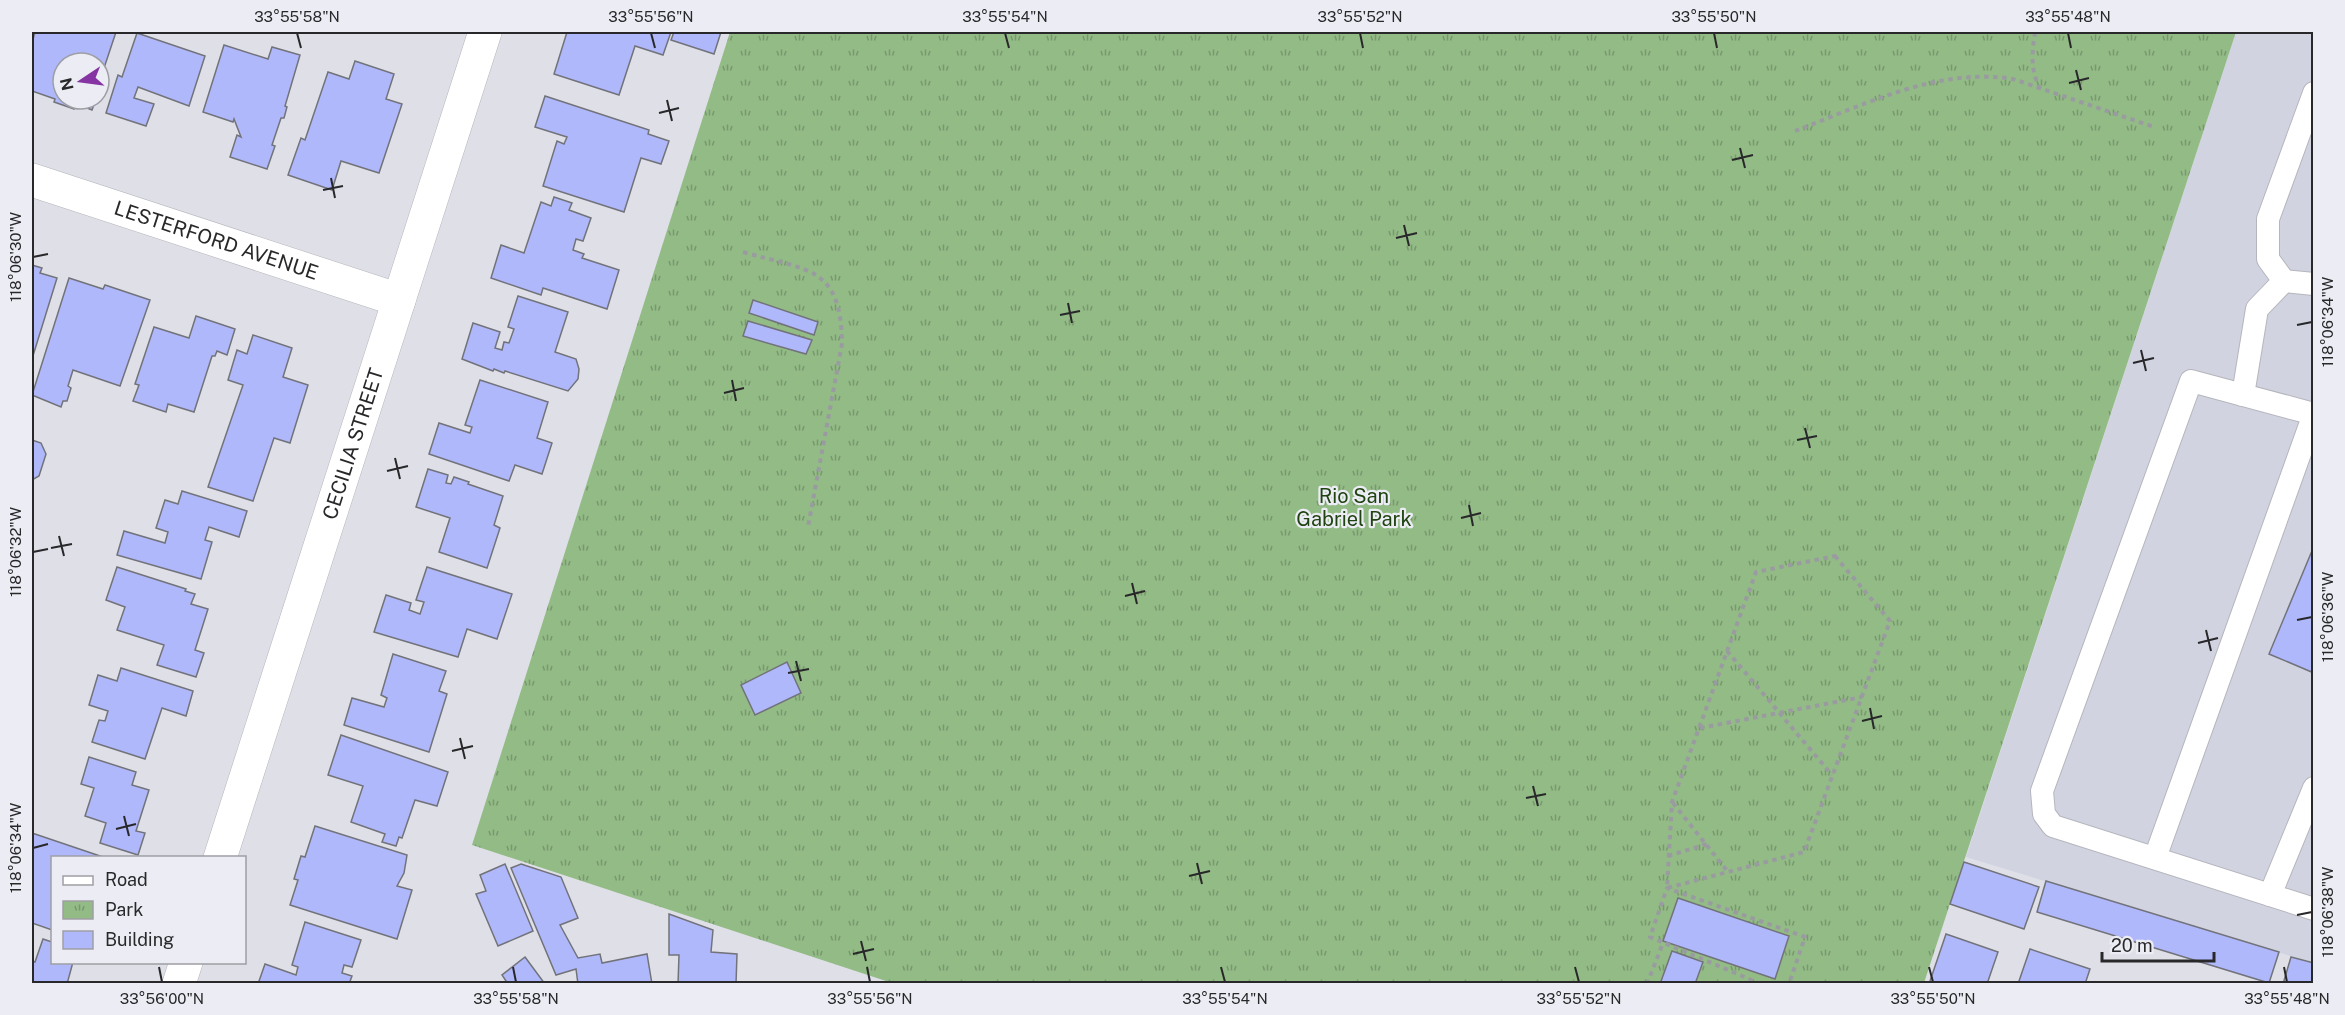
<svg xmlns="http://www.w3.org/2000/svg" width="2345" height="1015" font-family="'Public Sans',sans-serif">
<defs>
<pattern id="park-tufts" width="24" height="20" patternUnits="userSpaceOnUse" patternTransform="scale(1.5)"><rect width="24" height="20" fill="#93bb86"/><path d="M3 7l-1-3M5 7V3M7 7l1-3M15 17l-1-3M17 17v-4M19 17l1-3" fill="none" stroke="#78986e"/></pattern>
</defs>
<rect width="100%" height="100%" fill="#dfe0e7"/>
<path fill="#d1d3e1" d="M2236,32H2313V963L1966,857Z"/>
<path fill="url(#park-tufts)" d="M730,32H2236L1924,983H892L472,845Z"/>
<g fill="#b0b8fc" stroke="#72737a" stroke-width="1.5">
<path d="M35,32H116L99,83V63H63V99H96L92,110L75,103L74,109L54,102L55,99L32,91V43Z"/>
<path d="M567,32H671L663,55L635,46L619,95L554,74Z"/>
<path d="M674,32H721L714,54L671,40Z"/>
<path d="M137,33L205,56L189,106L138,87L134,98L154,104L146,126L106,113L118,75L122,77Z"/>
<path d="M224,45L268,59L272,47L300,55L285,106L287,107L284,118H281L272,145L275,146L267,169L230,157L237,135L241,137L234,119L233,122L203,112Z"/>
<path d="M355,61L394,74L386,99L402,104L379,173L341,161L332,190L288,175L301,138L305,140L328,72L349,79Z"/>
<path d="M545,96L649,130L648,134L669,141L661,164L641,158L624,212L543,186L557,141L564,144L567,137L535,127Z"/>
<path d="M554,197L572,203L569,210L591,218L583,241L576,239L573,250L584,254L582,258L619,270L607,309L543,288L541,295L491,278L501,245L524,253L541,202L551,206Z"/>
<path d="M32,265L42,268L40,273L57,278L32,359Z"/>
<path d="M69,278L103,289L105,285L150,300L120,386L73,370L68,386L71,388L67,401H63L61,407L32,395Z"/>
<path d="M518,296L568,312L555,352L576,359L579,369L578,379L568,391L505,371L504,373L494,369L493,371L462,359L473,323L500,332L495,348L502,350L504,342L509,343L514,329L508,327Z"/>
<path d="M753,300L818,322L814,335L749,313Z"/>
<path d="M196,316L235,329L227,355L217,351L215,356H212L194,412L168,404L166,412L133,401L139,385L135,384L154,327L189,338Z"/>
<path d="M748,321L812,340L806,354L743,336Z"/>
<path d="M253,335L292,348L283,377L308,385L290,443L274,438L253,501L208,487L243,385L228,380L237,350L247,354Z"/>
<path d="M480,380L548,402L537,438L552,443L542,474L515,465L509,481L429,454L439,423L470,433L472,427L465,425Z"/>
<path d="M32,440L41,443L46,454L39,476L32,480Z"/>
<path d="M428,469L448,475L446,483L451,484L454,477L469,482L468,484L503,496L494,525L500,528L487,568L439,552L450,518L416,507Z"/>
<path d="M182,491L247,511L239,537L209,527L205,540L212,542L201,579L117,555L124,531L165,543L168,532L156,528L165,500L178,504Z"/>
<path d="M2314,546V673L2269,654Z"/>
<path d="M117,567L186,589L185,591L195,594L191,604L208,609L195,650L204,653L196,677L157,665L164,645L117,630L125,607L106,600Z"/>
<path d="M427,567L512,594L497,639L467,629L458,657L374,632L386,595L411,603L409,610L420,614L424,602L416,600Z"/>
<path d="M393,654L446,671L439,691L447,694L429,752L344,725L352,698L384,707L387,698L381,695Z"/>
<path d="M787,662L801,693L755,715L741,685Z"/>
<path d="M121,668L193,691L186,716L162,708L145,759L92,742L99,720L105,721L108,711L89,705L98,675L117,681Z"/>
<path d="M341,735L448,772L437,806L415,800L402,838L399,837L396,846L382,842L385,834L351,822L363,786L328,775Z"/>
<path d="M89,757L136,772L132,785L149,790L136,831L145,833L138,855L100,843L106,823L85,816L94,788L81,784Z"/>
<path d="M315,826L407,855L404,873L397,886L412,890L397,939L290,905L298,880L294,879L301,856L305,857Z"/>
<path d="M32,833L106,858H52V930L32,923Z"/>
<path d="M1964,862L2039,887L2024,929L1950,904Z"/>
<path d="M505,864L533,931L498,946L476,894L486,891L480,875Z"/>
<path d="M521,864L561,877L578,918L560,925L578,958L600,954L602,963L647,954L652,984H578L576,969L556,975L511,868Z"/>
<path d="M2046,881L2279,952L2269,983L2037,912Z"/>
<path d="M1678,898L1789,936L1775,979L1663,941Z"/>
<path d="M669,914L713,930L711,952L737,954L736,984H678L679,955H669Z"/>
<path d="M305,922L361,940L352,967L344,965L342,973L352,976L349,984H258L265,964L296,975L298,967L292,965Z"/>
<path d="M1946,934L1998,952L1987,984H1929Z"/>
<path d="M43,939L52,942V962H73L67,984H32V961L35,962Z"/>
<path d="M2030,949L2090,969L2085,984H2018Z"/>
<path d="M1672,951L1703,962L1695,984H1660Z"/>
<path d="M525,957L545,984H508L502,975Z"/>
<path d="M2291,957L2314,963V984H2283Z"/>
</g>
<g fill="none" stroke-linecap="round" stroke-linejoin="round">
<g stroke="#b5b6bd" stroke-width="24">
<g id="service">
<path d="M2284,281L2268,259V219L2314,93"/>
<path d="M2243,395L2257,309L2284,281L2314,284"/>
<path d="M2155,858L2314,414L2191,381L2042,791L2044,814L2053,826L2314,909"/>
<path d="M2270,895L2314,788"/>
</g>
</g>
<g stroke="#b5b6bd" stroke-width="34">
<g id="minor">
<path id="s1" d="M32,180L399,300"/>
</g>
</g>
<g stroke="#b5b6bd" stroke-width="34">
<g id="tertiary">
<path id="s2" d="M220,858L485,32"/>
<path d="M179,984L186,962"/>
</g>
</g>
<g stroke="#9a9ba0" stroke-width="4" stroke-dasharray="4.5 4.5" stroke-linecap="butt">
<path d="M2035,32C2032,53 2030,69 2040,89"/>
<path d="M1795,131C1864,105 1937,67 2013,79L2154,127"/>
<path d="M743,252C808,271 841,265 842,344L808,527"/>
<path d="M1835,556L1890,621L1804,852L1667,888L1672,802L1756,572Z"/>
<path d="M1727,651L1832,775"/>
<path d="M1700,728L1862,697"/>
<path d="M1673,803L1728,872"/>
<path d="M1668,856L1707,844"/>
<path d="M1647,984L1663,943"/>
<path d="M1761,984L1650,937L1667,888L1805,937L1789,984"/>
</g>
<use href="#service" stroke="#fff" stroke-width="22"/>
<use href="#minor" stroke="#fff" stroke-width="33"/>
<use href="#tertiary" stroke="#fff" stroke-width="33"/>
</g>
<path fill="none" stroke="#28282b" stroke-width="2" d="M297,33L301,48M651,33L655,48M1005,33L1009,48M1360,33L1363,48M1714,33L1717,48M2068,33L2071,48M2076,70L2081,90M2069,83L2089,78M667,100L672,121M659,113L679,108M1740,148L1745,168M1732,160L1753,155M331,178L335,198M323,190L343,186M1404,225L1409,246M1396,238L1417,233M33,257L48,254M1068,303L1072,323M1060,315L1080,311M2297,325L2312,322M2141,350L2146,371M2133,363L2154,358M732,380L736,401M724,393L744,388M1805,428L1810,448M1797,440L1817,436M395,458L400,479M387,471L408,466M1469,505L1473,526M1461,518L1481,513M59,536L64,556M51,548L72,544M33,552L48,549M1132,583L1137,604M1125,596L1145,591M2297,620L2312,617M2206,630L2211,651M2198,643L2218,638M796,661L801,681M788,673L809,669M1870,708L1874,729M1862,721L1882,716M460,738L465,759M452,751L473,746M1533,786L1538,806M1526,798L1546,794M124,816L129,836M116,829L136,824M33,848L48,844M1197,863L1202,884M1189,876L1210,871M2297,915L2312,912M861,941L866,961M853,954L874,949M159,967L162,982M513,967L516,982M867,967L870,982M1221,967L1225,982M1575,967L1579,982M1929,967L1933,982M2284,967L2287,982"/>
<g text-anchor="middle" stroke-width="4.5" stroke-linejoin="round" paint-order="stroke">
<g font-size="20" fill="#28282b" stroke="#ecedf4">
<text dy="7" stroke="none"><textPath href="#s1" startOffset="194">LESTERFORD AVENUE</textPath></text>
<text dy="7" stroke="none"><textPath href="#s2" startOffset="435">CECILIA STREET</textPath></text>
</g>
<g font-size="20" fill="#204411" stroke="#ecedf4">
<text x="1354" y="503">Rio San<tspan x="1354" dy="23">Gabriel Park</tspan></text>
</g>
</g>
<rect width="2345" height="1015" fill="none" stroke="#ecedf4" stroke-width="66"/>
<rect x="51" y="856" width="195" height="108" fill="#ecedf4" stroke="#9e9ea4" stroke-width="1.5"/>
<rect x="63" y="876" width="30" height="9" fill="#ffffff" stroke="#9e9ea4" stroke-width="1.5"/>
<text x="105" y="886" font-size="18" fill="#28282b">Road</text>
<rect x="63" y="901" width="30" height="18" fill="url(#park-tufts)" stroke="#9e9ea4" stroke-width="1.5"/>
<text x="105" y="916" font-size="18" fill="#28282b">Park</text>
<rect x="63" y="931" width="30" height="18" fill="#b0b8fc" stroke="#9e9ea4" stroke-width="1.5"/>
<text x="105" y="946" font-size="18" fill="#28282b">Building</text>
<g transform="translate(81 81) rotate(257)"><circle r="28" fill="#ecedf4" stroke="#9e9ea4" stroke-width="1.5"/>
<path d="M0-4.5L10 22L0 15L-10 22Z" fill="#8634a3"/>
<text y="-9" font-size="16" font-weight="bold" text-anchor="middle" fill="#28282b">N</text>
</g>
<path d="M2102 952v9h112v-9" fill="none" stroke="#28282b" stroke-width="3"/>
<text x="2111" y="952" font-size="18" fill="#28282b" stroke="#ecedf4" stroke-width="4.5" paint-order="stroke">20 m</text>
<rect x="33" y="33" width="2279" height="949" fill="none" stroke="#28282b" stroke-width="2"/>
<g font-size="15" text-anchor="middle" fill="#28282b">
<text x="297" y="22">33°55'58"N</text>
<text x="651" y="22">33°55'56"N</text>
<text x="1005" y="22">33°55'54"N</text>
<text x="1360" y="22">33°55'52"N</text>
<text x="1714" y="22">33°55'50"N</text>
<text x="2068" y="22">33°55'48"N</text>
<text transform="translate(16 257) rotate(-90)" y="5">118°06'30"W</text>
<text transform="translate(2328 322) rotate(-90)" y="5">118°06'34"W</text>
<text transform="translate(16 552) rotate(-90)" y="5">118°06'32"W</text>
<text transform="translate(2328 617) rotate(-90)" y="5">118°06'36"W</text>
<text transform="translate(16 848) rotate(-90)" y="5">118°06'34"W</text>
<text transform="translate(2328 912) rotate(-90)" y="5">118°06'38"W</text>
<text x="162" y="1004">33°56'00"N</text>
<text x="516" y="1004">33°55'58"N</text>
<text x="870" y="1004">33°55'56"N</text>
<text x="1225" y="1004">33°55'54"N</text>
<text x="1579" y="1004">33°55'52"N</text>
<text x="1933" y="1004">33°55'50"N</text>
<text x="2287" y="1004">33°55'48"N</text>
</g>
</svg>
